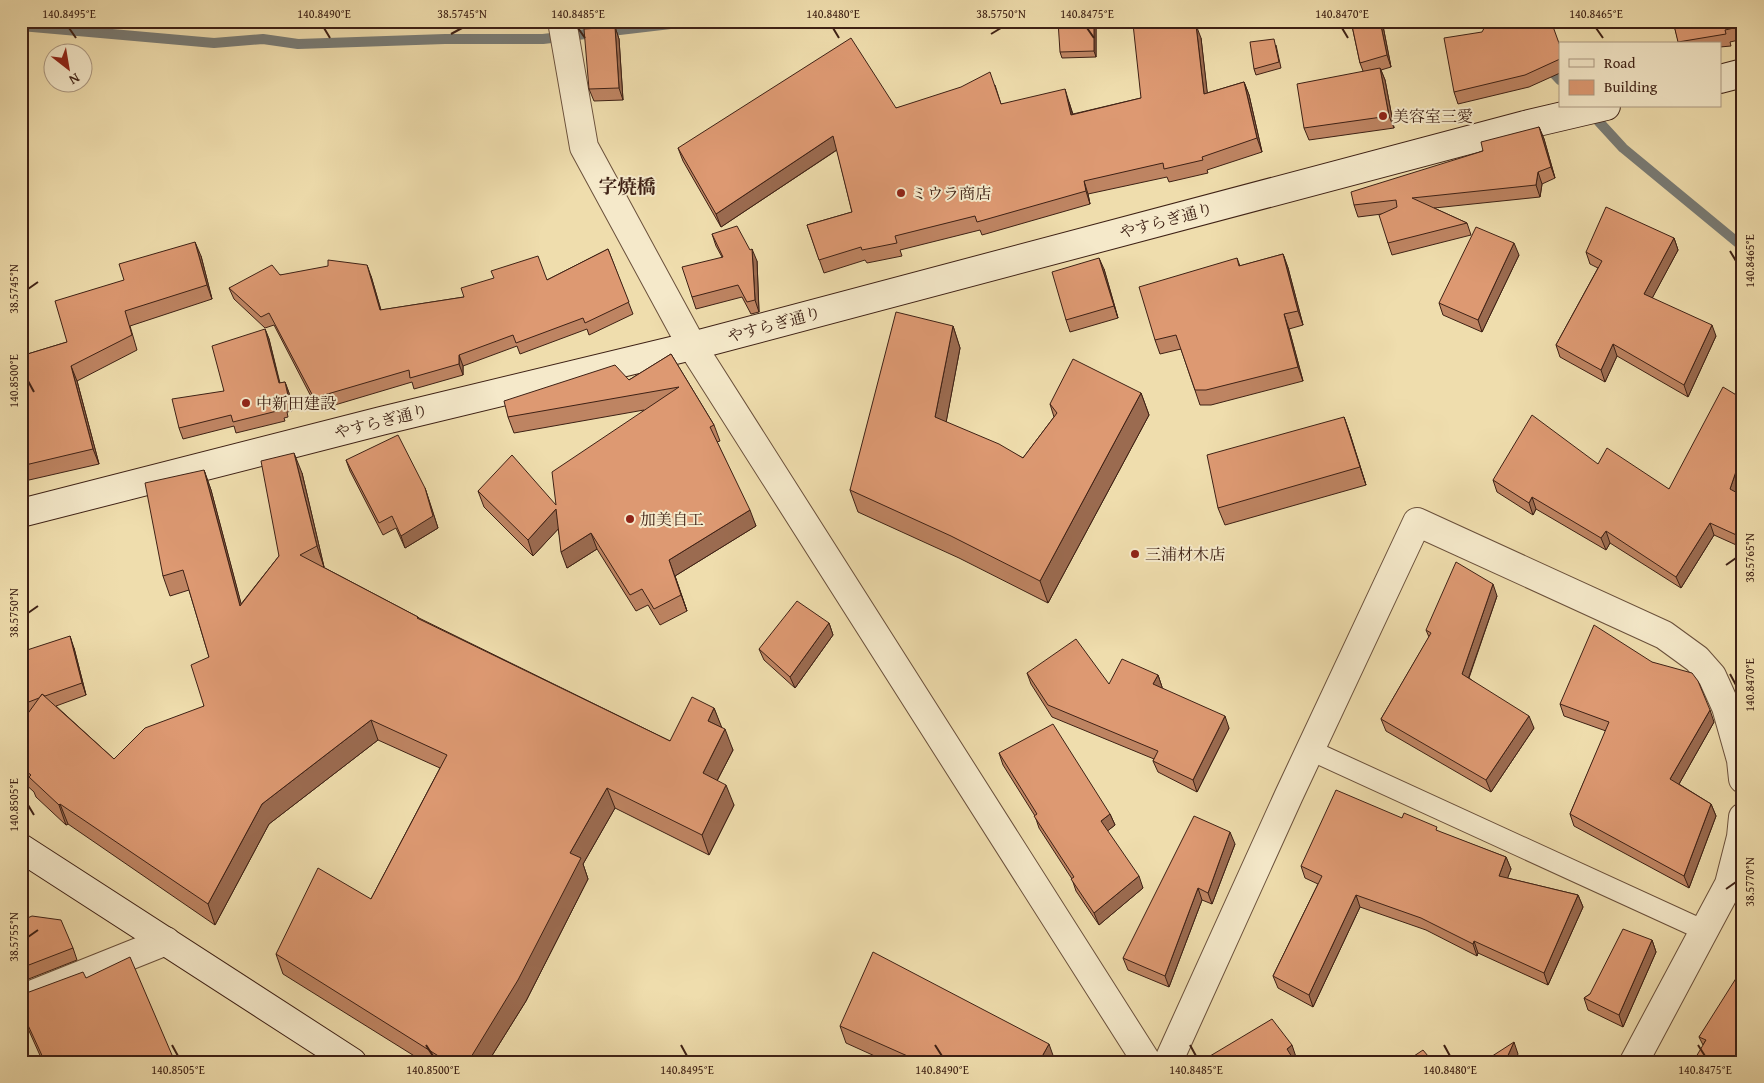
<svg xmlns="http://www.w3.org/2000/svg" width="1764" height="1083" font-family="'Gentium Book Plus','Noto Serif JP',serif">
<rect width="100%" height="100%" fill="#efddad"/>
<filter id="stains"><feTurbulence type="fractalNoise" baseFrequency=".004" numOctaves="4"/><feColorMatrix values="0 0 0 0 .2 0 0 0 0 .09 0 0 0 0 .02 0 0 0 .5 -.17"/></filter>
<radialGradient id="worn" r=".72"><stop offset=".6" stop-color="#630" stop-opacity="0"/><stop offset="1" stop-color="#630" stop-opacity=".3"/></radialGradient>
<g fill="none" stroke-linecap="round" stroke-linejoin="round">
<g stroke="#797c76" stroke-width="10">
<path d="M21,26L214,43L263,39L298,44L445,39H543L679,23L730,21"/>
<path d="M1547,66L1560,80"/>
<path d="M1590,112L1623,148L1743,247"/>
</g>
<g stroke="#6a503b" stroke-width="22">
<path id="lane" d="M1310,750L1705,931"/>
</g>
<g stroke="#6a503b" stroke-width="30">
<g id="street">
<path d="M562,21L584,147L692,346L1147,1062"/>
<path d="M21,999L166,941"/>
<path d="M1168,1062L1289,795L1417,522L1664,635L1697,659L1712,676L1726,707L1741,760L1743,779"/>
<path d="M1634,1062L1729,884L1741,837L1743,817"/>
</g>
</g>
<g stroke="#3e2115" stroke-width="30">
<g id="secondary">
<path d="M1720,79L1743,73"/>
<path d="M21,513L381,421L692,346L1525,125L1606,106"/>
<path d="M21,848L352,1062"/>
</g>
</g>
<use href="#lane" stroke="#f5e9ca" stroke-width="20"/>
<use href="#street" stroke="#f5e9ca" stroke-width="28"/>
<use href="#secondary" stroke="#f5e9ca" stroke-width="28"/>
</g>
<g fill="#be8462" stroke="#3e2115">
<path d="M1351,21H1382L1391,67L1381,70L1385,80L1394,128L1309,140L1304,128L1363,71L1360,63Z"/>
<path d="M1673,21H1743V39L1730,42L1731,46L1720,47V44H1679Z"/>
<path d="M1096,25V57L1062,58L1060,52Z"/>
<path d="M615,27L619,39L623,100L594,101L589,89Z"/>
<path d="M1201,38L1207,93L1244,82L1249,95L1262,152L1207,170L1208,173L1169,182L1167,177L1088,194L1090,204L982,235L980,230L900,250L902,256L867,263L865,260L824,273L807,225L852,212L837,150L721,227L683,161L678,148L896,108L995,85L1001,104L1069,102L1073,114L1141,98Z"/>
<path d="M1276,45L1281,68L1256,75L1254,69Z"/>
<path d="M1560,46V73L1529,87L1458,104L1454,92Z"/>
<path d="M1539,127L1544,139L1555,178L1542,184L1540,197L1434,208L1467,223L1471,235L1392,255L1388,243L1382,214L1358,217L1354,205Z"/>
<path d="M712,234L757,261L759,312L751,314L742,297L696,309L692,297L722,257L716,246Z"/>
<path d="M1674,238L1678,250L1652,298L1716,336L1688,397L1617,356L1605,382L1560,357L1556,345L1598,268L1590,264L1586,252Z"/>
<path d="M608,249L633,314L589,335L587,329L520,354L517,346L463,366V375L414,389L412,382L318,410L274,325L265,328L234,299L229,288L280,275L371,276L381,310L464,297L547,280Z"/>
<path d="M1283,254L1288,268L1303,325L1289,329L1303,381L1211,405H1200L1181,349L1160,354L1155,340L1237,258L1240,266Z"/>
<path d="M1519,255L1482,332L1443,315L1439,303Z"/>
<path d="M201,256L212,299L130,326L137,350L77,381L99,464L29,480L21,483V356L67,342Z"/>
<path d="M1104,269L1118,318L1070,332L1066,320Z"/>
<path d="M953,326L960,348L946,422L1023,458L1054,417L1050,404L1141,393L1149,415L1048,603L959,558L858,512L850,490Z"/>
<path d="M265,329L269,339L280,383L285,382L289,393L292,411L287,412L288,417L284,418L285,421L236,433L234,426L183,439L179,428L224,391Z"/>
<path d="M671,354L714,425L720,441L717,442L756,526L675,576L687,611L660,625L648,605L636,611L597,549L567,568L558,529L533,556L484,507L478,491L556,505L644,410L514,433L508,417L629,380Z"/>
<path d="M1743,399V475L1737,493L1743,496V548L1714,535L1681,588L1610,543L1606,550L1536,509L1533,515L1497,492L1493,480L1598,464L1669,489Z"/>
<path d="M1344,417L1350,434L1366,485L1225,525L1218,508Z"/>
<path d="M346,460L425,488L438,528L405,548L396,528L383,535L350,471Z"/>
<path d="M204,470L211,490L241,604L279,556L302,473L324,567H323L418,617L419,618L670,741L714,708L721,727L733,750L717,781L734,805L709,855L615,808L583,864L588,879L526,1001L488,1062H424L283,974L276,954L371,899L440,768L378,740L269,824L215,925L68,824L66,825L36,797L34,792L21,780V723L26,716L21,718V652L74,648L86,695L56,706L114,759L204,706L209,657L189,590L170,596L163,576Z"/>
<path d="M1497,596L1469,678L1534,728L1491,792L1386,731L1381,719L1429,637L1426,630Z"/>
<path d="M829,623L833,635L795,688L764,660L759,649Z"/>
<path d="M1652,662L1714,722L1679,784L1711,804L1716,816L1689,888L1574,826L1570,814L1606,731L1564,716L1560,704Z"/>
<path d="M1027,673L1109,684L1158,675L1162,687V688L1229,728L1197,792L1158,772L1153,761L1154,759L1052,717L1031,684Z"/>
<path d="M999,753L1110,814L1115,825L1107,831L1143,888L1099,925L1076,891L1072,879L1039,828L1035,816L1003,765Z"/>
<path d="M1402,818L1506,857L1511,869L1507,878L1578,895L1583,907L1548,985L1478,953L1477,956L1426,930L1360,907L1313,1007L1278,988L1273,976L1318,884L1305,878L1301,866Z"/>
<path d="M1235,844L1212,904L1202,900L1169,987L1128,970L1123,958Z"/>
<path d="M21,921L73,948L77,960L21,982Z"/>
<path d="M1652,940L1656,952L1623,1027L1588,1010L1584,998L1590,994Z"/>
<path d="M1743,974L1703,1045L1699,1037Z"/>
<path d="M86,978L175,1062H43L21,1013V995Z"/>
<path d="M840,1026L1055,1061L1054,1062H888L846,1043Z"/>
</g>
<g fill="#9b6b50" stroke="#3e2115">
<path d="M1094,21H1095L1096,25V57L1094,51Z"/>
<path d="M1380,21H1382L1391,67L1387,55Z"/>
<path d="M1196,25L1201,38L1209,107L1204,94Z"/>
<path d="M615,27L619,39L623,100L619,88Z"/>
<path d="M1380,68L1385,80L1394,128L1389,116Z"/>
<path d="M1244,82L1249,95L1262,152L1257,138Z"/>
<path d="M1065,89L1069,102L1076,128L1071,115Z"/>
<path d="M1539,127L1544,139L1555,178L1551,167Z"/>
<path d="M833,136L838,149L721,227L716,214Z"/>
<path d="M1538,172L1542,184L1540,197L1536,185Z"/>
<path d="M1084,181L1088,194L1090,204L1086,191Z"/>
<path d="M1674,238L1678,250L1648,306L1644,294Z"/>
<path d="M195,242L201,256L212,299L207,285Z"/>
<path d="M1514,243L1519,255L1482,332L1478,320Z"/>
<path d="M752,249L757,261L759,312L755,300Z"/>
<path d="M1283,254L1288,268L1303,325L1298,311Z"/>
<path d="M1099,258L1104,269L1118,318L1114,306Z"/>
<path d="M367,265L371,276L384,321L380,310Z"/>
<path d="M1284,314L1289,329L1303,381L1298,367Z"/>
<path d="M1712,325L1716,336L1688,397L1684,385Z"/>
<path d="M953,326L960,348L943,439L935,417Z"/>
<path d="M265,329L269,339L282,394L279,383Z"/>
<path d="M1613,344L1617,356L1605,382L1601,370Z"/>
<path d="M459,355L463,366V375L459,364Z"/>
<path d="M71,366L77,381L99,464L93,449Z"/>
<path d="M285,382L289,393L292,411L289,400Z"/>
<path d="M1141,393L1149,415L1048,603L1040,581Z"/>
<path d="M1344,417L1350,434L1366,485L1360,467Z"/>
<path d="M1743,451V475L1734,501L1730,489Z"/>
<path d="M294,453L302,473L324,567L317,546Z"/>
<path d="M204,470L211,490L247,626L240,606Z"/>
<path d="M425,488L438,528L405,548L401,536Z"/>
<path d="M1532,497L1536,509L1533,515L1529,503Z"/>
<path d="M556,509L562,525L533,556L528,540Z"/>
<path d="M750,510L756,526L675,576L687,611L669,560Z"/>
<path d="M1710,523L1714,535L1681,588L1676,577Z"/>
<path d="M1606,531L1610,543L1606,550L1601,538Z"/>
<path d="M591,533L597,549L567,568L561,552Z"/>
<path d="M1493,584L1497,596L1466,685L1462,674Z"/>
<path d="M829,623L833,635L795,688L790,677Z"/>
<path d="M70,636L74,648L86,695L82,683Z"/>
<path d="M1158,675L1162,687L1158,696L1153,684Z"/>
<path d="M714,708L722,728L708,721Z"/>
<path d="M1710,710L1714,722L1675,791L1670,779Z"/>
<path d="M1225,716L1229,728L1197,792L1193,780Z"/>
<path d="M1529,716L1534,728L1491,792L1486,780Z"/>
<path d="M371,720L378,740L269,824L215,925L208,904L262,804Z"/>
<path d="M725,729L733,750L710,794L703,773Z"/>
<path d="M726,785L734,805L709,855L702,835Z"/>
<path d="M607,788L615,808L583,864L588,879L526,1001L488,1062H468L570,853Z"/>
<path d="M60,804L68,824L66,825L59,805Z"/>
<path d="M1711,804L1716,816L1689,888L1684,876Z"/>
<path d="M1110,814L1115,825L1105,833L1101,821Z"/>
<path d="M1230,832L1235,844L1212,904L1208,893Z"/>
<path d="M1506,857L1511,869L1504,888L1499,876Z"/>
<path d="M1139,876L1143,888L1099,925L1094,913Z"/>
<path d="M1198,888L1202,900L1169,987L1165,976Z"/>
<path d="M1356,895L1360,907L1313,1007L1309,995Z"/>
<path d="M1578,895L1583,907L1548,985L1544,973Z"/>
<path d="M1652,940L1656,952L1623,1027L1619,1015Z"/>
<path d="M1474,941L1478,953L1477,956L1473,944Z"/>
<path d="M1514,1042L1518,1054L1515,1062H1505Z"/>
<path d="M1743,1042V1062H1731Z"/>
<path d="M1049,1044L1055,1061L1039,1062Z"/>
<path d="M1292,1045L1296,1057L1291,1061L1287,1049Z"/>
</g>
<g fill="#dd9972" stroke="#3e2115">
<path d="M1058,21H1094V51L1060,52Z"/>
<path d="M1351,21H1380L1387,55L1360,63Z"/>
<path d="M1488,21H1551L1560,46V59L1525,75L1454,92L1444,38L1482,32Z"/>
<path d="M1673,21H1743V26L1725,30L1726,34L1678,42Z"/>
<path d="M1133,24L1196,25L1204,94L1244,82L1257,138L1202,157L1203,160L1164,169L1163,163L1084,181L1086,191L977,222L975,216L895,236L897,243L862,250L861,247L819,260L807,225L852,212L833,136L716,214L678,148L851,38L896,108L961,87L990,72L1001,104L1065,89L1071,115L1141,98Z"/>
<path d="M615,27L619,88L589,89L584,29Z"/>
<path d="M1274,39L1279,62L1254,69L1250,42Z"/>
<path d="M1380,68L1389,116L1304,128L1297,84Z"/>
<path d="M1539,127L1551,167L1538,172L1536,185L1412,198L1467,223L1388,243L1379,215L1397,207L1396,200L1354,205L1351,192L1483,151L1481,142Z"/>
<path d="M1606,207L1674,238L1644,294L1712,325L1684,385L1613,344L1601,370L1556,345L1602,261L1586,252Z"/>
<path d="M737,226L750,250L752,249L755,300L747,302L738,285L692,297L682,267L723,257L712,234Z"/>
<path d="M1476,227L1514,243L1478,320L1439,303Z"/>
<path d="M195,242L207,285L125,311L132,335L71,366L93,449L21,466V356L67,342L55,301L124,280L119,264Z"/>
<path d="M608,249L629,302L585,323L583,318L516,343L513,335L459,355V364L410,378L409,370L314,398L269,313L261,317L229,288L272,265L280,275L328,266V260L367,265L380,310L464,297L461,288L494,278L491,271L538,256L547,280Z"/>
<path d="M1283,254L1298,311L1284,314L1298,367L1206,390H1195L1176,335L1155,340L1139,287L1237,258L1239,266Z"/>
<path d="M1099,258L1114,306L1066,320L1052,272Z"/>
<path d="M896,312L953,326L935,417L999,444L1023,458L1057,413L1050,404L1073,359L1141,393L1040,581L951,536L850,490Z"/>
<path d="M265,329L279,383L285,382L289,400L283,402L284,407L280,408L281,410L233,422L231,415L179,428L172,399L224,391L212,346Z"/>
<path d="M671,354L714,425L710,427L750,510L669,560L681,595L654,609L642,589L630,595L591,533L561,552L556,509L528,540L478,491L512,455L556,505L552,472L679,387L508,417L504,401L615,365L629,380Z"/>
<path d="M1723,387L1743,399V451L1730,489L1743,496V538L1710,523L1676,577L1606,531L1601,538L1532,497L1529,503L1493,480L1532,415L1598,464L1607,448L1669,489Z"/>
<path d="M1344,417L1360,467L1218,508L1207,455Z"/>
<path d="M398,435L425,488L433,516L401,536L392,516L379,523L346,460Z"/>
<path d="M294,453L317,546L300,555L418,617L417,618L670,741L692,697L714,708L708,721L725,729L703,773L726,785L702,835L607,788L570,853L581,858L518,980L468,1062H448L276,954L318,868L371,899L447,755L371,720L262,804L208,904L60,804L59,805L29,777L31,775L21,767V723L42,694L114,759L145,728L204,706L191,665L209,657L183,570L163,576L145,483L204,470L240,606L279,556L261,461Z"/>
<path d="M1456,562L1493,584L1462,674L1529,716L1486,780L1381,719L1431,633L1426,630Z"/>
<path d="M797,601L829,623L790,677L759,649Z"/>
<path d="M1594,625L1652,662L1692,673L1698,681L1710,710L1670,779L1711,804L1684,876L1570,814L1609,722L1560,704Z"/>
<path d="M70,636L82,683L45,696L42,694L39,698L21,705V652Z"/>
<path d="M1076,639L1109,684L1122,659L1158,675L1153,684L1225,716L1193,780L1153,761L1158,751L1048,705L1027,673Z"/>
<path d="M1053,724L1110,814L1101,821L1139,876L1094,913L1071,879L1074,877L1034,816L1037,814L999,753Z"/>
<path d="M1336,790L1402,818L1404,813L1437,827L1436,830L1506,857L1499,876L1578,895L1544,973L1474,941L1473,944L1421,918L1356,895L1309,995L1273,976L1322,876L1301,866Z"/>
<path d="M1194,816L1230,832L1208,893L1198,888L1165,976L1123,958Z"/>
<path d="M32,916L61,920L73,948L21,968V921Z"/>
<path d="M1623,929L1652,940L1619,1015L1584,998L1590,994Z"/>
<path d="M873,952L1049,1044L1039,1062H921L840,1026Z"/>
<path d="M130,957L175,1062H45L21,1010V995L83,972L86,978Z"/>
<path d="M1740,972L1743,974V1042L1731,1062H1693L1706,1040L1699,1037Z"/>
<path d="M1272,1019L1292,1045L1287,1049L1295,1062H1200Z"/>
<path d="M1514,1042L1505,1062H1483Z"/>
<path d="M1423,1050L1433,1062H1405Z"/>
</g>
<path fill="none" stroke="#3e2115" stroke-width="2" d="M69,28L76,38M324,28L330,38M578,28L585,38M833,28L839,38M1087,28L1094,38M1342,28L1348,38M1596,28L1603,38M451,34L462,28M991,34L1001,28M1730,251L1736,261M28,289L38,282M28,381L34,392M1726,565L1736,558M28,613L38,606M1730,674L1736,685M28,805L34,815M1726,889L1736,882M28,937L38,930M172,1045L178,1056M426,1045L433,1056M681,1045L687,1056M935,1045L942,1056M1190,1045L1196,1056M1444,1045L1450,1056M1698,1045L1705,1056"/>
<g fill="#8f2418" stroke="#f5e9ca" stroke-width="2">
<circle cx="1383" cy="116" r="5"/>
<circle cx="901" cy="193" r="5"/>
<circle cx="246" cy="403" r="5"/>
<circle cx="630" cy="519" r="5"/>
<circle cx="1135" cy="554" r="5"/>
</g>
<g text-anchor="middle" stroke-width="4" stroke-linejoin="round" paint-order="stroke">
<g font-size="16" fill="#3e2115" stroke="#f5e9ca" text-anchor="start">
<text x="1393" y="122">美容室三愛</text>
<text x="911" y="199">ミウラ商店</text>
<text x="256" y="409">中新田建設</text>
<text x="640" y="525">加美自工</text>
<text x="1145" y="560">三浦材木店</text>
</g>
<g font-size="16" fill="#3e2115" stroke="#f5e9ca">
<text transform="translate(1166 220) rotate(-15)" y="6">やすらぎ通り</text>
<text transform="translate(774 324) rotate(-15)" y="6">やすらぎ通り</text>
<text transform="translate(381 421) rotate(-14)" y="6">やすらぎ通り</text>
</g>
<g font-size="19" font-weight="bold" fill="#3e2115" stroke="#f5e9ca">
<text x="627" y="193">字焼橋</text>
</g>
</g>
<rect width="1764" height="1083" fill="none" stroke="#efddad" stroke-width="55"/>
<rect x="1559" y="42" width="162" height="65" fill="#f5e9ca" stroke="#ac9982"/>
<rect x="1569" y="59" width="25" height="8" fill="#f5e9ca" stroke="#ac9982"/>
<text x="1604" y="68" font-size="15" fill="#3e2115">Road</text>
<rect x="1569" y="80" width="25" height="15" fill="#dd9972" stroke="#ac9982"/>
<text x="1604" y="92" font-size="15" fill="#3e2115">Building</text>
<g transform="translate(68 68) rotate(149)"><circle r="24" fill="#f5e9ca" stroke="#ac9982"/>
<path d="M0-4L9 19L0 12L-9 19Z" fill="#8f2418"/>
<text y="-8" font-size="14" font-weight="bold" text-anchor="middle" fill="#3e2115">N</text>
</g>
<rect x="28" y="28" width="1708" height="1028" fill="none" stroke="#3e2115" stroke-width="2"/>
<g font-size="12" text-anchor="middle" fill="#3e2115">
<text x="69" y="18">140.8495°E</text>
<text x="324" y="18">140.8490°E</text>
<text x="462" y="18">38.5745°N</text>
<text x="578" y="18">140.8485°E</text>
<text x="833" y="18">140.8480°E</text>
<text x="1001" y="18">38.5750°N</text>
<text x="1087" y="18">140.8475°E</text>
<text x="1342" y="18">140.8470°E</text>
<text x="1596" y="18">140.8465°E</text>
<text transform="translate(1750 261) rotate(-90)" y="4">140.8465°E</text>
<text transform="translate(14 289) rotate(-90)" y="4">38.5745°N</text>
<text transform="translate(14 381) rotate(-90)" y="4">140.8500°E</text>
<text transform="translate(1750 558) rotate(-90)" y="4">38.5765°N</text>
<text transform="translate(14 613) rotate(-90)" y="4">38.5750°N</text>
<text transform="translate(1750 685) rotate(-90)" y="4">140.8470°E</text>
<text transform="translate(14 805) rotate(-90)" y="4">140.8505°E</text>
<text transform="translate(1750 882) rotate(-90)" y="4">38.5770°N</text>
<text transform="translate(14 937) rotate(-90)" y="4">38.5755°N</text>
<text x="178" y="1074">140.8505°E</text>
<text x="433" y="1074">140.8500°E</text>
<text x="687" y="1074">140.8495°E</text>
<text x="942" y="1074">140.8490°E</text>
<text x="1196" y="1074">140.8485°E</text>
<text x="1450" y="1074">140.8480°E</text>
<text x="1705" y="1074">140.8475°E</text>
</g>
<rect width="100%" height="100%" filter="url(#stains)"/>
<rect width="100%" height="100%" fill="url(#worn)"/>
</svg>
